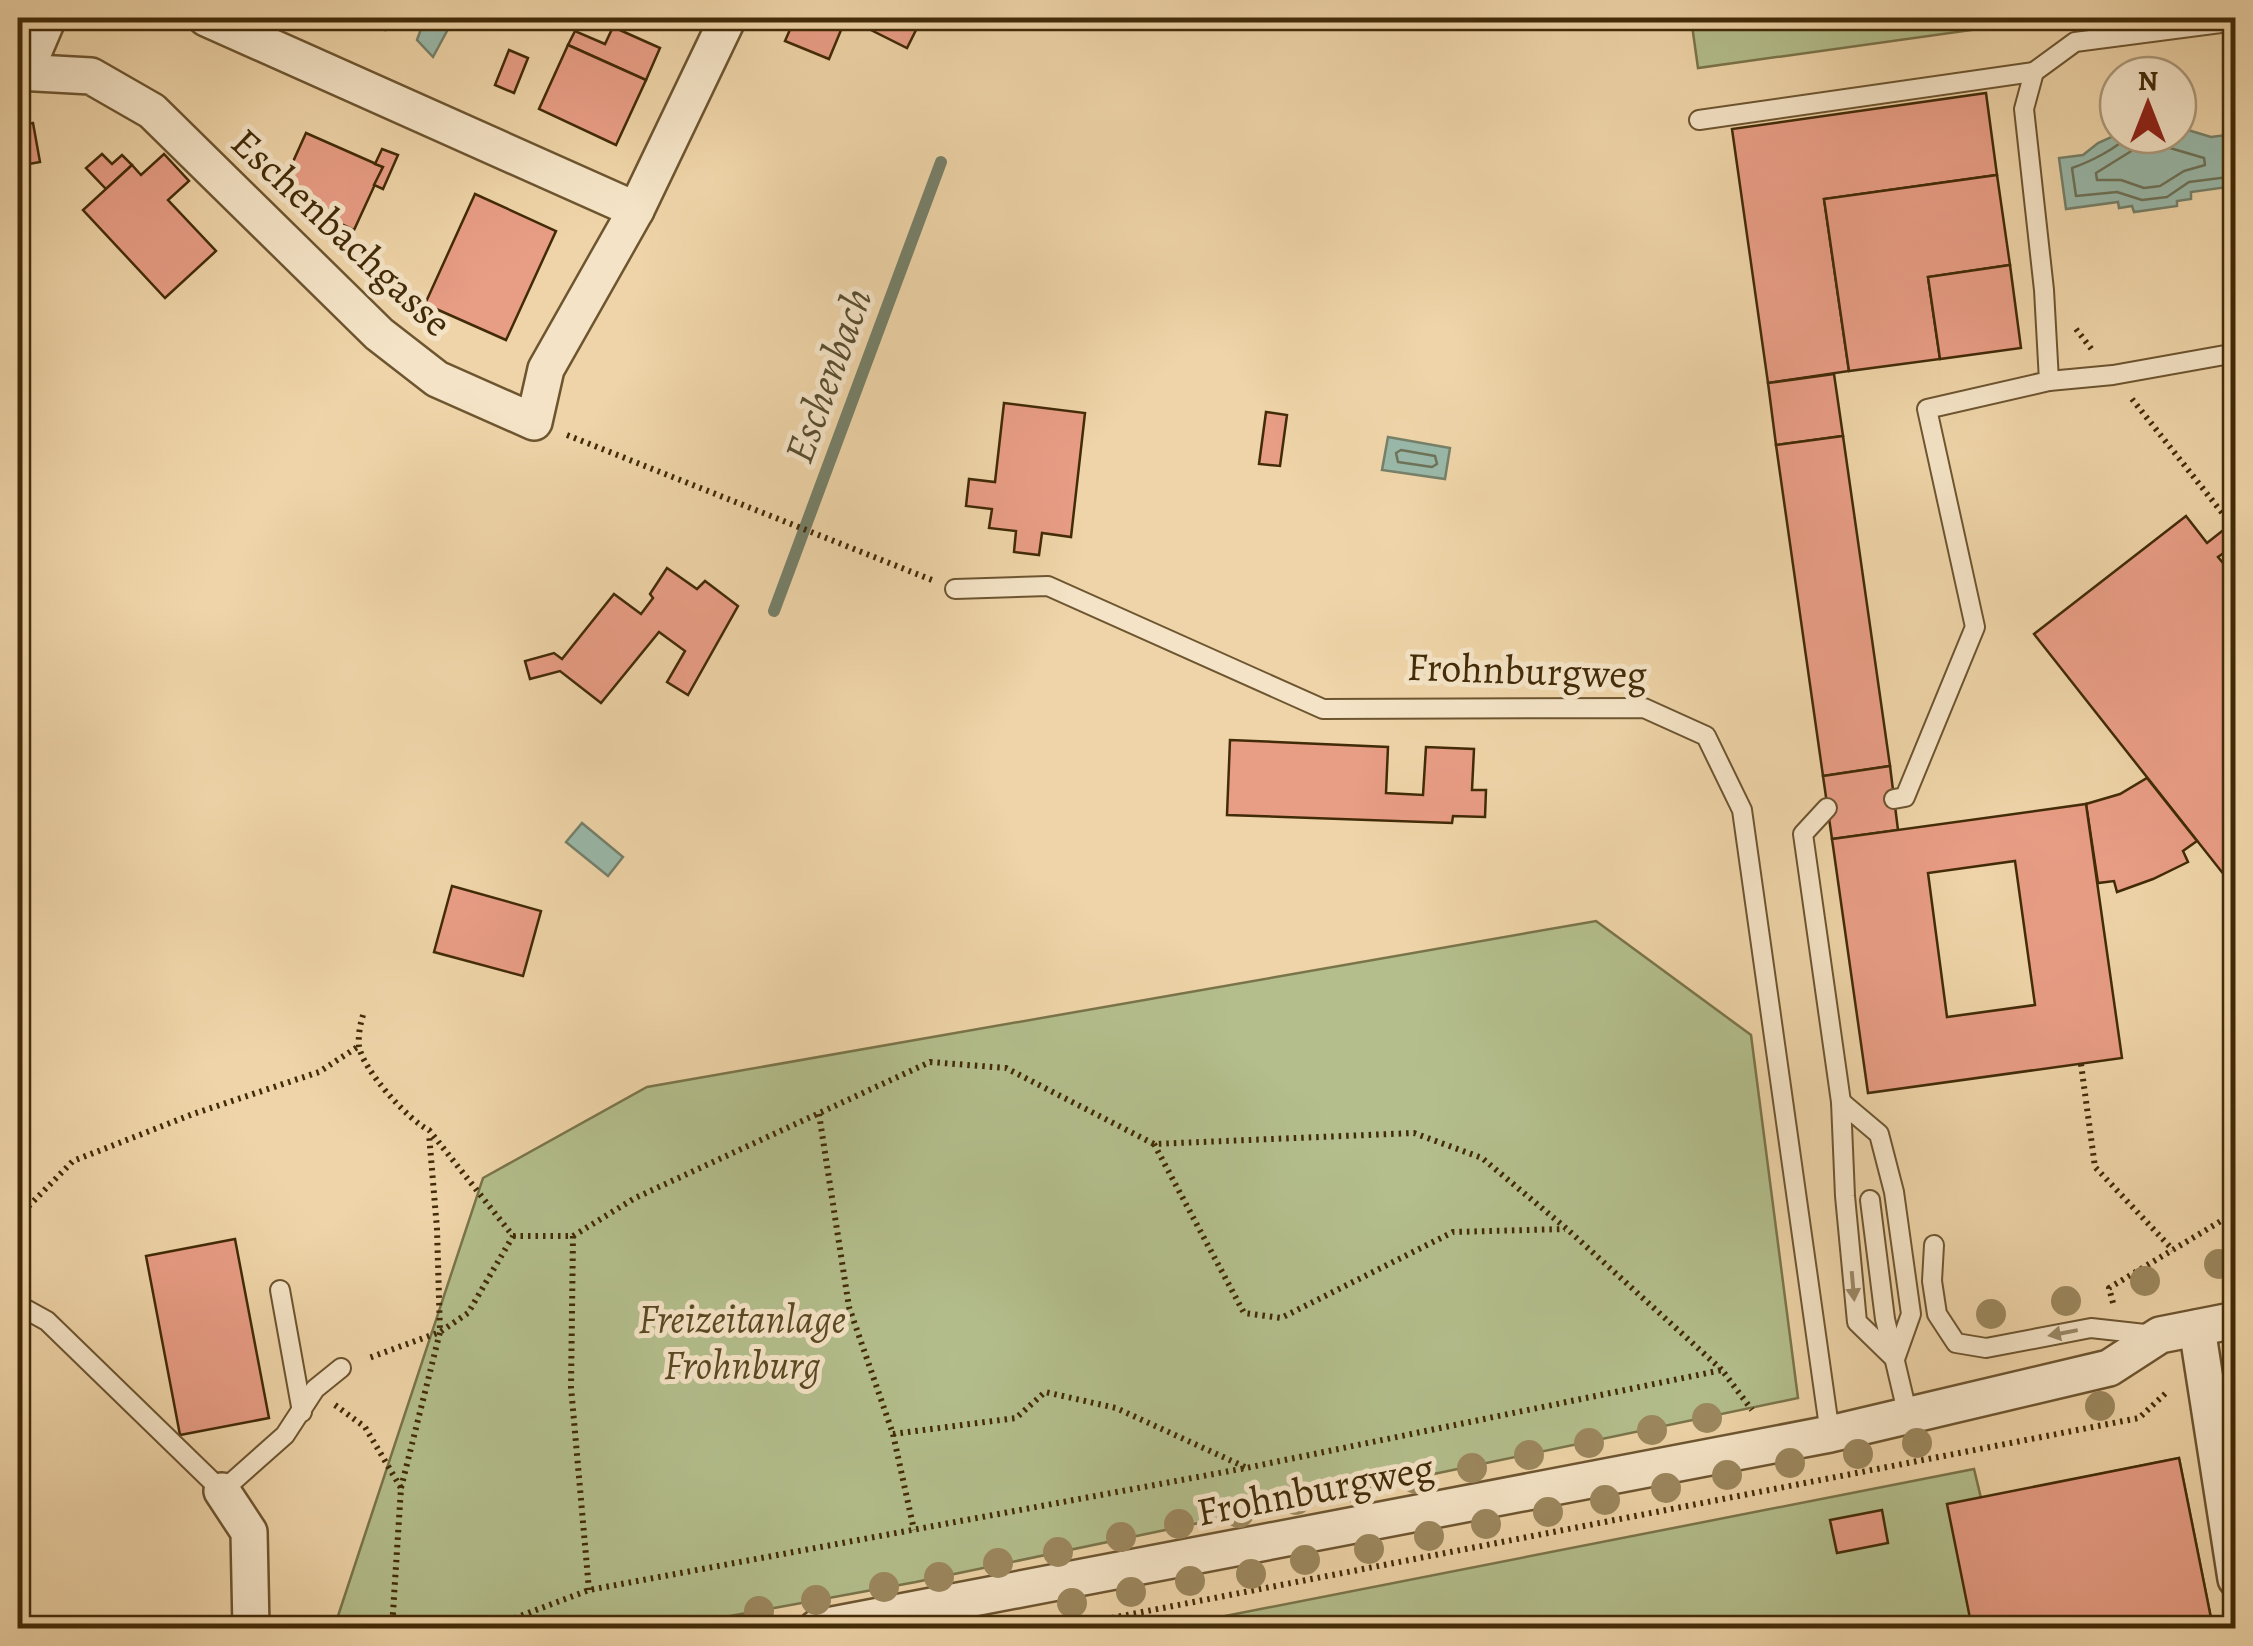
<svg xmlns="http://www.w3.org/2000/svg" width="2253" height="1646" font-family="Alegreya,serif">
<rect width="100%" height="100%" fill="#eed4a8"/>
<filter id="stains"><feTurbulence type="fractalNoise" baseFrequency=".002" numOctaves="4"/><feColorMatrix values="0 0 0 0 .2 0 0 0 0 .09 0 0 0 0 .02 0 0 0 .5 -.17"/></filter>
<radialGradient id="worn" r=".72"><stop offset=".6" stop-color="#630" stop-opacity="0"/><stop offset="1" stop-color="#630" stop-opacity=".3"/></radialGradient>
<g fill="#b3be8c" stroke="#7a744a" stroke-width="2.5">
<path d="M1691,18H2058L1698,68Z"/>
<path d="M1596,921L1751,1035L1798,1398L916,1582L665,1628H334L483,1178L647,1087Z"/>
<path d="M2179,1458L2213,1628H1164L1974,1469L1981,1498Z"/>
</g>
<g fill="#99b8a9" stroke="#768069" stroke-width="2.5">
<path d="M425,18H454L433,57L417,40Z"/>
<path d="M2178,127L2211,137L2235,134V186L2191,192V199L2177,201V206L2134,212L2132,206L2119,208L2118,202L2066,209L2059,158L2083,155L2098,143L2118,134L2178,135Z"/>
<path d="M1388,437L1450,448L1445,479L1382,470Z"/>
<path d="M582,823L623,857L608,876L566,842Z"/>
</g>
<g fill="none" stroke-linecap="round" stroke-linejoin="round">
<g stroke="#6e7258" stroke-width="2.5">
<path d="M2128,135C2119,148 2087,163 2072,168L2076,196L2117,192L2142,200L2167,197L2189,182L2236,176"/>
<path d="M2140,135L2133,150L2096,173L2097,180H2121L2144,188L2160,186L2184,171L2205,165L2204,158L2170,148L2158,135"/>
<path d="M1401,450L1435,456L1437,464L1432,467L1398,462L1396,453Z"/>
</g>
<path stroke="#768069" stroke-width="12" d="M774,611L941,162"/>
</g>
<g fill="#e89d85" stroke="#422b08" stroke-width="2.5" fill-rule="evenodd">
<path d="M362,18H390L385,30L361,21Z"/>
<path d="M795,18H846L829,59L785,41Z"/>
<path d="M875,18H922L907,48L869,29Z"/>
<path d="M613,27L660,48L646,80L568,45L575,31L605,44Z"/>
<path d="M568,45L646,80L616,145L539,109Z"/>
<path d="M509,50L528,58L514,93L495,85Z"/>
<path d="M1986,93L1997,175L1824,199L1849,371L1768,383L1732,129Z"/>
<path d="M33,123L40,162L18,166V126Z"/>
<path d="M306,133L383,167L354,230L278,195Z"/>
<path d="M382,149L398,155L383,189L374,185L383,167L375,164Z"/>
<path d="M102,154L112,164L122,155L132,165L106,189L86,168Z"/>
<path d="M164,154L189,181L168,200L216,251L165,298L83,210L132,165L141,175Z"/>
<path d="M1997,175L2010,265L1928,277L1940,359L1849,371L1824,199Z"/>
<path d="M475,194L556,231L506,340L425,304Z"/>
<path d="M2010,265L2021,348L1940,359L1928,277Z"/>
<path d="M1834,374L1843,436L1776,445L1768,383Z"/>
<path d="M1004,403L1085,413L1071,537L1042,533L1039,555L1014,552L1016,531L989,528L992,509L966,506L969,479L995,482Z"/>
<path d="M1266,412L1287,415L1280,466L1259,464Z"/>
<path d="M1843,436L1890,766L1823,776L1776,445Z"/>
<path d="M2186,516L2207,543L2236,520V544L2218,557L2236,579V590L2231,596L2236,599V890L2034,634Z"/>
<path d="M667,568L697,589L705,581L738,606L688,695L667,682L685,651L659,632L601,703L560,671L530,679L525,661L554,653L562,659L614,594L641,614L653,598L650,594Z"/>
<path d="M1230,740L1388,747L1386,793L1423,795L1426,747L1474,749L1472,790H1486L1485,817L1453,816L1452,823L1227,815Z"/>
<path d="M1890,766L1898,830L1832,839L1823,776Z"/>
<path d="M2147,778L2197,841L2183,851L2188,862L2153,879L2117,892L2114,881L2098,883L2086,804L2120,794Z"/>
<path d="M2086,804L2122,1058L1868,1093L1832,839ZM2015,861L2035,1005L1947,1017L1928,873Z"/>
<path d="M452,886L541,911L523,976L434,952Z"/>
<path d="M235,1239L269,1418L180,1435L146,1256Z"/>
<path d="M2179,1458L2213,1628H1972L1947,1504Z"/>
<path d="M1882,1510L1888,1543L1837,1553L1830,1520Z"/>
</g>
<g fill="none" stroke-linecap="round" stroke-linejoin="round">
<g stroke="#6d5530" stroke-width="22">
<g id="service">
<path d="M1699,120L2034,72"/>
<path d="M2049,381L2113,375L2236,353"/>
<path d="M955,589L1048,586L1323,709L1644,708L1706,736L1742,810L1830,1434"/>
<path d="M1894,799L1905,797L1975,627L1927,409L2049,381L2044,290L2024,109L2034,72L2075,42L2236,21"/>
<path d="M1827,808L1803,834L1841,1102L1845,1196L1857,1322L1895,1359"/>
<path d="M1841,1102L1879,1134L1894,1192L1911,1314L1895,1359"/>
<path d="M1870,1200L1885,1319L1908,1416"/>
<path d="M1934,1245L1932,1281L1937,1314L1956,1343L1986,1348L2091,1328L2154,1335"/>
<path d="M280,1290L302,1412"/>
<path d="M18,1305L47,1321L222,1491L285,1435L315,1389L341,1368"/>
</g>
</g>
<g stroke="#6d5530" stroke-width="40">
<g id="minor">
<path d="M206,18L636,210"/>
<path d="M18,72L91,76L152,111L379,334L437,379L534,422L546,369L636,210L728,18"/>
<path d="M25,72L48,18"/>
<path d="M2197,1328L2236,1579"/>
<path d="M222,1491L249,1532L251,1628"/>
<path d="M817,1628L1830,1434L2109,1368L2160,1335L2236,1320"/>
</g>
</g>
<g stroke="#422b08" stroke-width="6" stroke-dasharray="2.5 5" stroke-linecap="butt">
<path d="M2076,329L2093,351"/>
<path d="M2132,399L2231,524"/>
<path d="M567,435L932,580"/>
<path d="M363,1015C360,1025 358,1036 359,1046C362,1069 409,1121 429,1130L513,1236L468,1313L440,1332L366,1359"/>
<path d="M2081,1064L2095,1167L2173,1250"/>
<path d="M819,1114L849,1307L893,1434L914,1530"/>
<path d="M1154,1144L1244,1313L1281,1318L1453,1232L1565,1229"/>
<path d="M18,1217L73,1161L193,1114L319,1072L359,1046"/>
<path d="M513,1236H573L635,1198L930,1062L1006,1068L1154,1144L1414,1133L1482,1158L1567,1229L1722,1370"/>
<path d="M573,1236L571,1387L589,1590"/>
<path d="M2113,1303L2109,1288L2236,1212"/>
<path d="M335,1405L365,1427L401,1488L392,1628"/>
<path d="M893,1434L1016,1418L1045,1392L1116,1408L1245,1467"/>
<path d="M401,1488L440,1332L437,1229L429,1134"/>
<path d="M506,1628L507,1621L589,1590L1246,1468L1722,1370L1752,1410"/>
<path d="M1060,1628L2139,1418L2167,1392"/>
</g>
<use href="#service" stroke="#f4e3c6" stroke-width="18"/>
<use href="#minor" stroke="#f4e3c6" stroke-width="35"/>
</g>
<g fill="#9c875e">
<circle cx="2219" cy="1264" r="15"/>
<circle cx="2145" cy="1281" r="15"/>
<circle cx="2066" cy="1301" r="15"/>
<circle cx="1991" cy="1314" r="15"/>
<circle cx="2100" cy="1406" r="15"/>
<circle cx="1707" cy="1418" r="15"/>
<circle cx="1652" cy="1430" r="15"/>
<circle cx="1589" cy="1443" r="15"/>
<circle cx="1917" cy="1443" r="15"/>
<circle cx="1858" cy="1454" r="15"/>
<circle cx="1529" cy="1455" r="15"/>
<circle cx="1790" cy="1463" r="15"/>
<circle cx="1472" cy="1468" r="15"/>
<circle cx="1727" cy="1475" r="15"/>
<circle cx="1416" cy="1479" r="15"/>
<circle cx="1666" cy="1488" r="15"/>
<circle cx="1359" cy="1490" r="15"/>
<circle cx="1296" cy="1500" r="15"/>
<circle cx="1605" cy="1500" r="15"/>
<circle cx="1548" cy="1512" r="15"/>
<circle cx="1239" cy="1513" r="15"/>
<circle cx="1179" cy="1524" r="15"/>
<circle cx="1486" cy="1524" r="15"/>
<circle cx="1429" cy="1536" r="15"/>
<circle cx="1121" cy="1537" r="15"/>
<circle cx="1369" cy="1549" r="15"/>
<circle cx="1058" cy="1552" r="15"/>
<circle cx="1305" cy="1560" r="15"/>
<circle cx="998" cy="1563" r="15"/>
<circle cx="1251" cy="1574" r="15"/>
<circle cx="939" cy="1577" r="15"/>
<circle cx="1190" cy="1581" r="15"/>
<circle cx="884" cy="1587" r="15"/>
<circle cx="1131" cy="1592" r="15"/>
<circle cx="816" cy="1600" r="15"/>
<circle cx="1072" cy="1603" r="15"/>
<circle cx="759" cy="1611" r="15"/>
</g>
<defs><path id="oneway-solid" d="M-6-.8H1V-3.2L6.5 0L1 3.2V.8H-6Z" transform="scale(2.5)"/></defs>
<g fill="#9b8767">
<use href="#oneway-solid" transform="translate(1853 1286) rotate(85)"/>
<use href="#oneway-solid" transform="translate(2063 1333) rotate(169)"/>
</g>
<g text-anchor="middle" stroke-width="10" stroke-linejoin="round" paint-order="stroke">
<g font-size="40" fill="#422b08" stroke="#f4e3c6">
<text transform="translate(342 232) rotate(43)" y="14">Eschenbachgasse</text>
<text transform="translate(1527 670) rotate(2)" y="14">Frohnburgweg</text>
<text transform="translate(1315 1489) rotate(-11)" y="14">Frohnburgweg</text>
</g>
<g font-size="40" font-style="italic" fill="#594822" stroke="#f4e3c6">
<text x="742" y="1333">Freizeitanlage<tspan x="742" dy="46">Frohnburg</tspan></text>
</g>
<g font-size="42" font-style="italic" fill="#584e30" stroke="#f4e3c6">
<text transform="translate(827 375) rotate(-70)" y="15">Eschenbach</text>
</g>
</g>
<rect width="2253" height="1646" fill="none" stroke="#eed4a8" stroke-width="60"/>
<rect x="20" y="20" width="2213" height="1606" fill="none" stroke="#422b08" stroke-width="5"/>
<rect x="30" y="30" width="2193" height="1586" fill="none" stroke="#422b08" stroke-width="2.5"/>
<g transform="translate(2148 105)"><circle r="48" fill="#f4e3c6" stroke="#ad997a" stroke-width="2.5"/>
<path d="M0-8L18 38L0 25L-18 38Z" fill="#8f2418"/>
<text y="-15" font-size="28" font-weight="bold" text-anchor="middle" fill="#422b08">N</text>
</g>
<rect width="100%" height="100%" filter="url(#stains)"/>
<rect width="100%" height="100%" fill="url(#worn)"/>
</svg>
